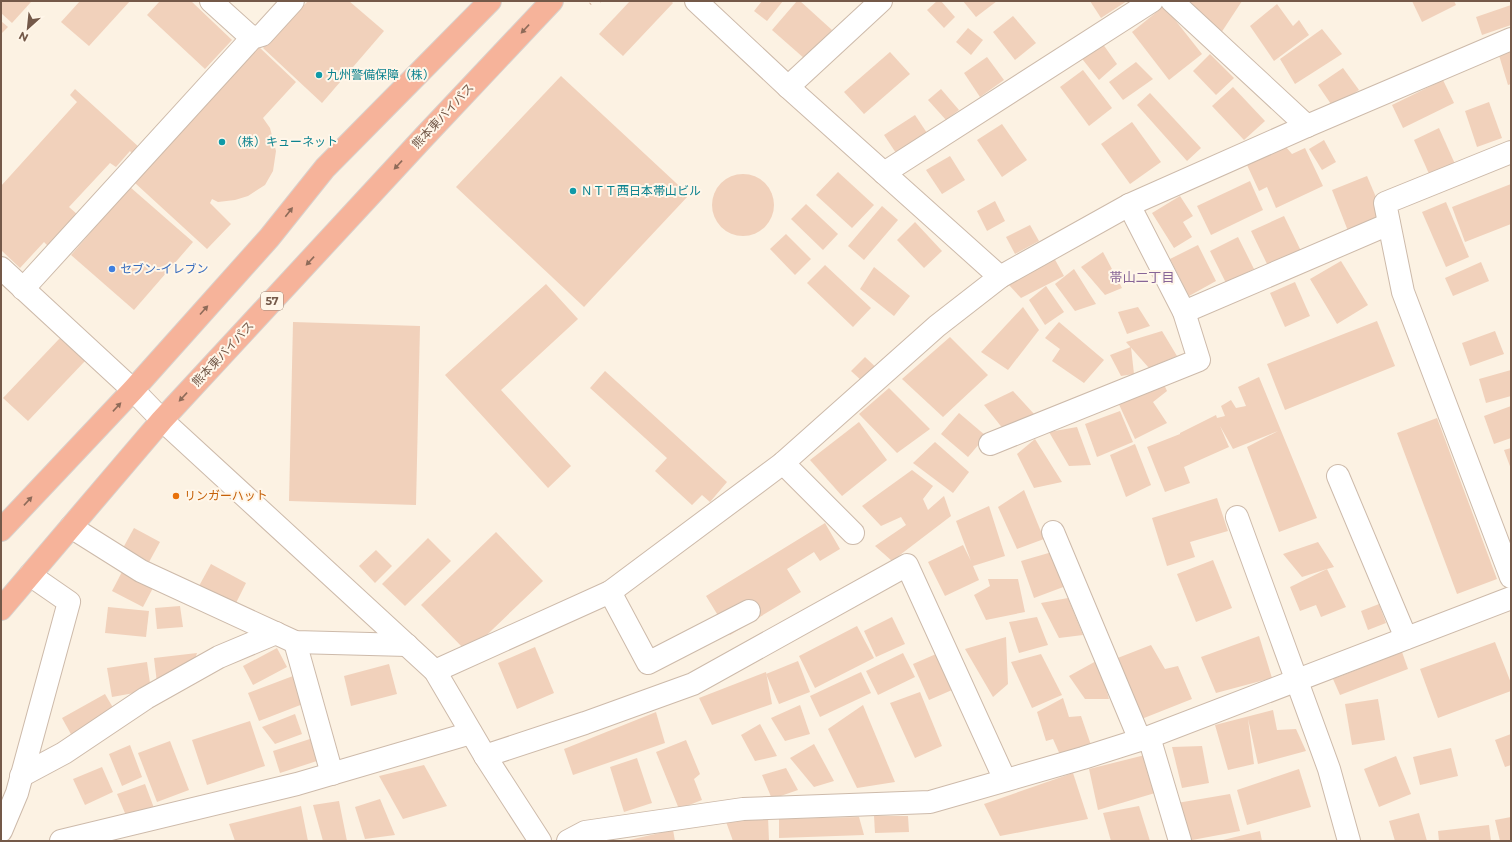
<svg xmlns="http://www.w3.org/2000/svg" width="1512" height="842" font-family="Montserrat,'Noto Sans JP',sans-serif">
<rect width="100%" height="100%" fill="#fcf2e3"/>
<g fill="#f1d1bb">
<path d="M1,1H30L31,2L12,23L1,13Z"/>
<path d="M80,1H130L89,46L61,22Z"/>
<path d="M160,1H191L232,40L205,69L147,15Z"/>
<path d="M308,1H349L384,31L322,103L263,48Z"/>
<path d="M630,1H671L673,3L623,56L599,34Z"/>
<path d="M762,1H783L767,21L754,11Z"/>
<path d="M797,1H800L832,30L805,59L772,30Z"/>
<path d="M937,1H941L955,17L944,28L927,10Z"/>
<path d="M963,1H997L976,17Z"/>
<path d="M1090,1H1127L1101,18Z"/>
<path d="M1188,1H1242L1221,33Z"/>
<path d="M1412,1H1454L1456,5L1422,22Z"/>
<path d="M1277,4L1293,26L1299,20L1309,35L1274,61L1250,26Z"/>
<path d="M1511,5V25L1482,35L1476,17Z"/>
<path d="M1164,6L1202,54L1169,80L1132,32Z"/>
<path d="M1013,16L1036,43L1015,60L993,32Z"/>
<path d="M1,21L8,27L1,34Z"/>
<path d="M968,28L983,40L971,55L956,42Z"/>
<path d="M1322,29L1342,54L1295,84L1280,59Z"/>
<path d="M1100,40L1117,64L1099,80L1079,55Z"/>
<path d="M258,46L296,82L263,118L270,128L276,151L273,171L265,185L248,196L235,200L218,202L212,199L210,203L231,224L207,249L135,183L177,134Z"/>
<path d="M1511,48V84L1508,85L1498,52Z"/>
<path d="M890,52L910,74L864,114L844,92Z"/>
<path d="M1210,54L1234,78L1216,95L1193,71Z"/>
<path d="M987,57L1004,80L980,97L964,73Z"/>
<path d="M1136,62L1153,79L1123,100L1109,82Z"/>
<path d="M1343,68L1359,90L1333,107L1318,85Z"/>
<path d="M1083,70L1112,108L1089,126L1060,87Z"/>
<path d="M561,76L689,195L584,307L456,187Z"/>
<path d="M1443,80L1454,103L1403,128L1392,105Z"/>
<path d="M1233,87L1265,121L1244,140L1212,106Z"/>
<path d="M75,89L140,148L133,155L130,151L116,167L110,163L69,207L78,215L49,247L44,242L20,268L1,250V186L77,102L70,95Z"/>
<path d="M941,89L959,110L946,120L928,100Z"/>
<path d="M1150,93L1201,148L1187,161L1137,105Z"/>
<path d="M1489,102L1502,138L1477,147L1465,111Z"/>
<path d="M915,115L927,133L896,153L884,135Z"/>
<path d="M1132,122L1161,162L1130,184L1101,144Z"/>
<path d="M1002,124L1027,160L1002,177L977,140Z"/>
<path d="M1439,128L1455,164L1430,176L1414,140Z"/>
<path d="M1324,140L1336,162L1322,170L1309,149Z"/>
<path d="M1286,147L1292,154L1305,148L1323,186L1276,208L1267,187L1259,191L1247,165Z"/>
<path d="M950,156L965,180L942,194L926,170Z"/>
<path d="M838,172L874,205L852,228L816,195Z"/>
<circle cx="743" cy="205" r="31"/>
<path d="M1367,176L1384,216L1348,231L1332,190Z"/>
<path d="M1250,181L1263,210L1211,235L1197,206Z"/>
<path d="M1511,184V224L1465,242L1452,207Z"/>
<path d="M130,187L193,242L134,310L71,255Z"/>
<path d="M1180,196L1193,216L1183,222L1192,237L1174,248L1152,213Z"/>
<path d="M995,201L1005,221L987,231L977,211Z"/>
<path d="M1446,202L1469,257L1446,267L1422,212Z"/>
<path d="M806,204L838,234L823,250L791,219Z"/>
<path d="M882,206L898,220L864,260L848,246Z"/>
<path d="M1284,216L1301,251L1268,266L1251,231Z"/>
<path d="M915,222L942,251L924,268L897,240Z"/>
<path d="M1030,225L1039,241L1015,254L1006,237Z"/>
<path d="M786,234L811,259L795,275L770,249Z"/>
<path d="M1238,237L1254,269L1226,283L1210,251Z"/>
<path d="M1198,245L1216,281L1189,296L1170,259Z"/>
<path d="M1103,252L1122,288L1105,295L1081,267Z"/>
<path d="M1053,256L1064,276L1021,298L1007,283Z"/>
<path d="M1341,261L1368,305L1337,324L1310,279Z"/>
<path d="M1481,262L1489,281L1453,296L1445,278Z"/>
<path d="M825,265L871,308L853,327L807,283Z"/>
<path d="M874,267L910,296L894,316L860,289Z"/>
<path d="M1074,269L1096,304L1075,311L1055,284Z"/>
<path d="M1295,282L1310,316L1285,327L1270,293Z"/>
<path d="M546,284L578,319L501,390L571,466L548,488L445,375Z"/>
<path d="M1046,286L1064,312L1045,325L1029,300Z"/>
<path d="M1023,307L1039,330L1008,370L981,352Z"/>
<path d="M1138,307L1150,326L1127,334L1118,312Z"/>
<path d="M1377,321L1395,366L1285,410L1267,364Z"/>
<path d="M293,322L420,326L416,505L289,501Z"/>
<path d="M1059,322L1104,360L1084,383L1052,361L1060,349L1045,338Z"/>
<path d="M1162,331L1177,356L1149,368L1126,342Z"/>
<path d="M1495,331L1504,354L1470,366L1462,343Z"/>
<path d="M950,337L988,375L943,417L902,379Z"/>
<path d="M60,338L85,361L28,421L3,398Z"/>
<path d="M1131,347L1134,374L1121,376L1110,355Z"/>
<path d="M865,357L883,374L862,381L851,371Z"/>
<path d="M1511,370V396L1486,403L1479,379Z"/>
<path d="M605,371L727,482L710,502L702,495L692,505L655,471L667,458L590,388Z"/>
<path d="M1160,376L1167,391L1153,402L1167,423L1135,439L1116,398Z"/>
<path d="M1259,377L1317,518L1279,532L1247,447L1278,431L1233,449L1220,426L1229,447L1184,467L1190,483L1165,492L1147,447L1180,434V433L1216,415L1217,418L1225,416L1221,406L1231,400L1236,408L1246,406L1238,387Z"/>
<path d="M889,388L930,429L897,453L859,414Z"/>
<path d="M1013,391L1035,415L1004,430L984,405Z"/>
<path d="M1511,406V438L1494,444L1484,416Z"/>
<path d="M1120,411L1133,442L1097,457L1085,424Z"/>
<path d="M959,413L986,436L968,457L941,434Z"/>
<path d="M1437,418L1497,579L1457,594L1397,433Z"/>
<path d="M859,422L887,460L842,496L810,460Z"/>
<path d="M1077,427L1091,465L1069,466L1049,432Z"/>
<path d="M1035,439L1062,482L1034,488L1017,454Z"/>
<path d="M935,442L969,472L953,493L913,463Z"/>
<path d="M1135,444L1151,485L1126,497L1110,455Z"/>
<path d="M1511,448V469L1504,450Z"/>
<path d="M912,470L933,486L923,499L928,510L944,496L951,516L892,561L875,546L906,525L901,517L881,526L862,506Z"/>
<path d="M1024,490L1044,539L1017,549L998,507Z"/>
<path d="M1217,498L1228,531L1190,542L1195,557L1167,566L1152,518Z"/>
<path d="M989,506L1005,556L973,566L979,580L945,596L928,562L963,545L971,561L956,521Z"/>
<path d="M825,523L840,549L820,561L814,552L787,569L801,592L730,635L706,596Z"/>
<path d="M134,528L160,542L149,562L123,548Z"/>
<path d="M496,532L543,581L468,653L421,605Z"/>
<path d="M428,538L451,561L405,606L382,584Z"/>
<path d="M1318,542L1334,567L1327,569L1346,607L1321,617L1316,605L1300,611L1290,587L1327,569L1302,577L1283,554Z"/>
<path d="M376,550L392,566L375,583L359,566Z"/>
<path d="M1052,552L1066,586L1034,598L1021,561Z"/>
<path d="M1213,560L1232,608L1196,622L1177,574Z"/>
<path d="M211,564L246,583L235,605L199,586Z"/>
<path d="M123,570L154,586L143,607L112,591Z"/>
<path d="M988,579H1018L1025,612L986,620L974,595L990,586Z"/>
<path d="M1068,598L1083,635L1059,638L1041,603Z"/>
<path d="M1379,604L1386,623L1368,630L1361,611Z"/>
<path d="M180,606L183,627L157,629L155,608Z"/>
<path d="M108,607L149,611L146,637L105,633Z"/>
<path d="M892,617L905,644L876,657L864,631Z"/>
<path d="M1037,617L1048,645L1019,653L1009,622Z"/>
<path d="M857,626L874,658L815,688L799,656Z"/>
<path d="M1259,636L1272,678L1216,693L1201,657Z"/>
<path d="M1006,637L1008,684L993,697L965,649Z"/>
<path d="M1495,642L1511,683V691L1438,718L1420,669Z"/>
<path d="M1151,645L1165,669L1178,666L1192,699L1139,720L1115,659Z"/>
<path d="M535,647L554,693L517,709L498,663Z"/>
<path d="M277,648L287,667L253,685L243,666Z"/>
<path d="M943,651L959,687L929,700L913,664Z"/>
<path d="M1402,652L1408,669L1340,695L1333,679Z"/>
<path d="M197,653L193,665L157,683L154,658Z"/>
<path d="M903,653L915,677L878,695L866,671Z"/>
<path d="M1041,654L1062,695L1032,708L1011,662Z"/>
<path d="M1098,660L1109,699H1085L1069,676Z"/>
<path d="M798,661L810,692L779,704L766,674Z"/>
<path d="M147,662L151,690L112,697L107,668Z"/>
<path d="M389,664L397,694L351,706L344,676Z"/>
<path d="M766,672L772,704L712,725L699,698Z"/>
<path d="M861,672L871,693L820,717L810,696Z"/>
<path d="M293,676L303,704L259,721L248,693Z"/>
<path d="M920,692L942,746L915,758L890,703Z"/>
<path d="M105,694L115,711L72,736L62,718Z"/>
<path d="M1063,698L1069,717L1081,716L1091,745L1061,757L1053,739L1046,741L1037,712Z"/>
<path d="M1378,699L1385,740L1352,745L1345,704Z"/>
<path d="M800,705L810,734L785,741L771,718Z"/>
<path d="M863,705L895,782L857,788L828,729Z"/>
<path d="M1273,710L1277,730L1296,729L1306,751L1258,764L1248,719L1254,764L1228,770L1215,725Z"/>
<path d="M656,712L665,743L573,775L564,749Z"/>
<path d="M295,714L302,734L275,744L262,727Z"/>
<path d="M250,721L265,766L207,785L192,740Z"/>
<path d="M760,724L777,756L755,761L741,735Z"/>
<path d="M1511,734V765L1505,767L1495,740Z"/>
<path d="M313,738L320,760L280,773L273,751Z"/>
<path d="M686,740L700,774L694,779L702,800L679,809L656,752Z"/>
<path d="M170,741L189,790L157,802L138,753Z"/>
<path d="M814,744L834,781L814,787L790,758Z"/>
<path d="M130,745L142,777L122,786L109,754Z"/>
<path d="M1202,746L1209,783L1182,788L1172,747Z"/>
<path d="M1451,748L1458,776L1420,785L1413,757Z"/>
<path d="M1145,755L1155,793L1098,810L1089,769Z"/>
<path d="M1396,756L1411,794L1379,807L1364,769Z"/>
<path d="M637,758L652,803L624,812L610,767Z"/>
<path d="M424,765L447,806L403,819L379,776Z"/>
<path d="M102,767L113,792L85,805L73,779Z"/>
<path d="M786,768L798,790L772,799L762,775Z"/>
<path d="M1299,769L1311,807L1247,825L1237,790Z"/>
<path d="M1073,773L1088,819L1000,836L984,804Z"/>
<path d="M145,784L154,808L127,818L117,794Z"/>
<path d="M1230,794L1240,831L1187,841L1177,803Z"/>
<path d="M380,799L395,835L365,839L355,807Z"/>
<path d="M339,801L347,841H323L313,805Z"/>
<path d="M301,806L308,841H235L229,824Z"/>
<path d="M1139,806L1150,841H1111L1103,813Z"/>
<path d="M1419,813L1427,841H1395L1389,821Z"/>
<path d="M874,816H908L909,832L875,833Z"/>
<path d="M768,817L769,841H733L725,819Z"/>
<path d="M859,817L864,835L779,838V819Z"/>
<path d="M1511,817V841H1500L1495,820Z"/>
<path d="M1489,825L1491,841H1439L1438,831Z"/>
<path d="M673,830L675,841H629V840Z"/>
<path d="M1260,831L1262,841H1223V840Z"/>
</g>
<g fill="none" stroke-linecap="round" stroke-linejoin="round">
<g stroke="#cdbaaa" stroke-width="24">
<g id="minor">
<path d="M211,1L252,38"/>
<path d="M696,1L788,87L1000,277"/>
<path d="M1172,1L1307,126"/>
<path d="M788,87L881,1"/>
<path d="M1511,152L1385,203L1403,292L1511,577"/>
<path d="M884,173L1152,1"/>
<path d="M1,268L133,390L162,420L435,671L485,756L540,841"/>
<path d="M23,289L252,38L262,35L293,1"/>
<path d="M1184,312L1389,224"/>
<path d="M990,444L1199,360L1184,312L1129,205"/>
<path d="M783,463L853,533"/>
<path d="M1338,476L1406,638"/>
<path d="M1237,517L1329,769L1349,841"/>
<path d="M71,527L141,571L295,642L407,645"/>
<path d="M1053,532L1140,740"/>
<path d="M610,592L648,663L749,611"/>
<path d="M295,642L332,774"/>
<path d="M435,671L610,592L783,463L937,326L1000,277L1129,205L1307,126L1511,39"/>
<path d="M1149,737L1180,841"/>
<path d="M485,756L585,723L693,684L907,565L1005,780"/>
<path d="M21,776L64,753L146,698L219,657L276,633"/>
<path d="M1,831L17,793L69,602L30,575"/>
<path d="M61,841L297,784L471,733"/>
<path d="M568,841L585,832L743,809L930,802L1083,758L1149,737L1511,598"/>
</g>
</g>
<g stroke="#d8d1cc" stroke-width="24">
<g id="highway">
<path d="M1,530L133,390L269,238L325,168L490,1"/>
<path d="M1,609L162,420L423,138L552,1"/>
</g>
</g>
<g stroke="#d6b49e" stroke-width="2.5" stroke-dasharray="1 3" stroke-linecap="butt">
<path d="M600,1H601"/>
<path d="M590,4L593,1"/>
</g>
<use href="#minor" stroke="#fff" stroke-width="22"/>
<use href="#highway" stroke="#f6b39a" stroke-width="22"/>
</g>
<defs><path id="oneway-solid" d="M-6-.8H1V-3.2L6.5 0L1 3.2V.8H-6Z"/></defs>
<g fill="#8e6b59">
<use href="#oneway-solid" transform="translate(525 29) rotate(133)"/>
<use href="#oneway-solid" transform="translate(398 165) rotate(133)"/>
<use href="#oneway-solid" transform="translate(289 212) rotate(-52)"/>
<use href="#oneway-solid" transform="translate(310 261) rotate(133)"/>
<use href="#oneway-solid" transform="translate(204 310) rotate(-48)"/>
<use href="#oneway-solid" transform="translate(183 397) rotate(133)"/>
<use href="#oneway-solid" transform="translate(117 407) rotate(-47)"/>
<use href="#oneway-solid" transform="translate(28 501) rotate(-47)"/>
</g>
<g fill="#0f9aa8" stroke="#fff6e9" stroke-width="1.5">
<circle cx="319" cy="75" r="4"/>
<circle cx="222" cy="142" r="4"/>
<circle cx="573" cy="191" r="4"/>
</g>
<circle fill="#3f7fe0" stroke="#fff6e9" stroke-width="1.5" cx="112" cy="269" r="4"/>
<circle fill="#e8710a" stroke="#fff6e9" stroke-width="1.5" cx="176" cy="496" r="4"/>
<g text-anchor="middle" stroke-width="4" stroke-linejoin="round" paint-order="stroke">
<rect fill="#fff6e9" stroke="#9e8879" stroke-width="1" x="261" y="292" width="22" height="18" rx="3"/>
<g font-size="11" font-weight="bold" fill="#745949">
<text x="272" y="305">57</text>
</g>
<g font-size="12" fill="#0d838f" stroke="#fff6e9" text-anchor="start">
<text x="327" y="79">九州警備保障（株）</text>
<text x="230" y="146">（株）キューネット</text>
<text x="581" y="195">ＮＴＴ西日本帯山ビル</text>
</g>
<g font-size="12" fill="#745949" stroke="#fff6e9">
<text transform="translate(443 116) rotate(-47)" y="4">熊本東バイパス</text>
<text transform="translate(223 354) rotate(-47)" y="4">熊本東バイパス</text>
</g>
<g font-size="12" fill="#366cbe" stroke="#fff6e9" text-anchor="start">
<text x="120" y="273">セブン-イレブン</text>
</g>
<g font-size="12" fill="#c56008" stroke="#fff6e9" text-anchor="start">
<text x="184" y="500">リンガーハット</text>
</g>
<g font-size="13" fill="#876597" stroke="#fff6e9">
<text x="1142" y="282">帯山二丁目</text>
</g>
</g>
<rect width="1512" height="842" fill="none" stroke="#745949" stroke-width="4"/>
<g transform="translate(28 28) rotate(207)" stroke="#fff6e9" stroke-width="3" paint-order="stroke">
<path d="M0-3L7 15L0 10L-7 15Z" fill="#745949"/>
<text y="-6" font-size="11" font-weight="bold" text-anchor="middle" fill="#745949">N</text>
</g>
</svg>
